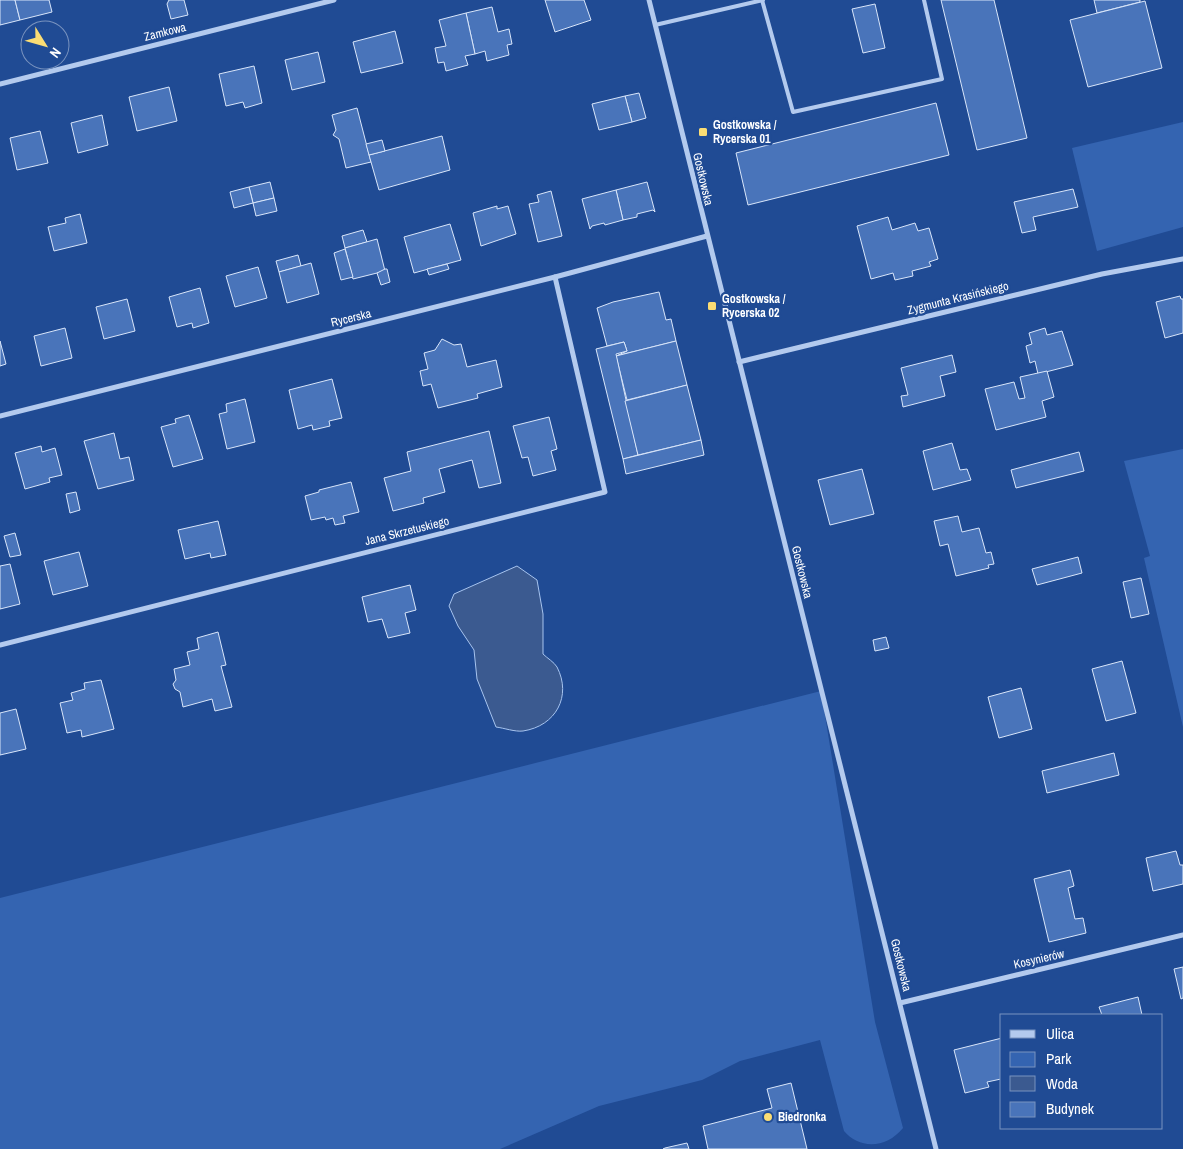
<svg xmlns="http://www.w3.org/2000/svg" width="1183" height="1149" font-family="'Archivo Narrow',sans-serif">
<rect width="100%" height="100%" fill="#204b94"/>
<g fill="#3464b1">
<path d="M1183,122V227L1097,251L1072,148Z"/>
<path d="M1183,449V727L1144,558L1150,556L1124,461Z"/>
<path d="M821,691L875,1022L903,1128C886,1149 859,1149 844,1131L820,1040L740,1061L702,1080L599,1106L500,1149H0V898Z"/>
</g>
<path fill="#3b5a90" stroke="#a7c4ef" d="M517,566L537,580L543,614V654C547,658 554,662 557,667C572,696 556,726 523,731C515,732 504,728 496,727L477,679L474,650L458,626L449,606L454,594Z"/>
<g fill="#4974ba" stroke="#d9e6fa">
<path d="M0,0H15L20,20L0,25Z"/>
<path d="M15,0H49L52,12L20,20Z"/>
<path d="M169,0H184L188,15L171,19L167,4Z"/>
<path d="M545,0H584L591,20L555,32Z"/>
<path d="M941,0H994L1027,138L977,150Z"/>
<path d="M1094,0H1140V2L1097,13Z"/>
<path d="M1145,1L1162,68L1088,87L1070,20Z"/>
<path d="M875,4L885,48L863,53L852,9Z"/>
<path d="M492,7L498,32L509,29L512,44L507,45L509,55L487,61L485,51L475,54L466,13Z"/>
<path d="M466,13L475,54L465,56L468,65L446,71L444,62L438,63L435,48L446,46L439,20Z"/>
<path d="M395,31L403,63L361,73L353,42Z"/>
<path d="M318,52L325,82L292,90L285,60Z"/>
<path d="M254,66L262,103L245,108L243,102L226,106L219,74Z"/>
<path d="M169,87L177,121L137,131L129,97Z"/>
<path d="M639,93L646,118L632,122L625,96Z"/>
<path d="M625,96L632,122L599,130L592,104Z"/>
<path d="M936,103L949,155L748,205L736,153Z"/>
<path d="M357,108L371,162L346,168L339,139L333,135L336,130L332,115Z"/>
<path d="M102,115L108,145L78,153L71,123Z"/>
<path d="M40,131L48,163L17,170L10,138Z"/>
<path d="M442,136L450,170L379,190L369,155Z"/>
<path d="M382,140L385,151L369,155L366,144Z"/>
<path d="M270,182L274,198L253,203L249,187Z"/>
<path d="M647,182L655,212L653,210L637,214V217L623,220L616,190Z"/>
<path d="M249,187L253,203L234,208L230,192Z"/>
<path d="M1073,189L1078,207L1033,217L1036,230L1022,233L1014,202Z"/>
<path d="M616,190L623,220L605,225L604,223L592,226L590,229L582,199Z"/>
<path d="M551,191L562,236L538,242L529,204L539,202L537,195Z"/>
<path d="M274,198L277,211L256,216L253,203Z"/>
<path d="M497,206V209L508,206L516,234L481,246L473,213Z"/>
<path d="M80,214L87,243L54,251L48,227L66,223L65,218Z"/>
<path d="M888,217L892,230L915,223L918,231L929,228L938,259L929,262L931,266L912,271L913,276L895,280L893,273L871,279L857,226Z"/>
<path d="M450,224L461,260L414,273L404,237Z"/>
<path d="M363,230L367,242L345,248L342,236Z"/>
<path d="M377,239L385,271L353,279L345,248Z"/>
<path d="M345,249L353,277L341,280L334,253Z"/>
<path d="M298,255L301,266L279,272L276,261Z"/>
<path d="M311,263L319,294L287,303L279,272Z"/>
<path d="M447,264L449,269L429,275L427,269Z"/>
<path d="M258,267L267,298L235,307L226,276Z"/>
<path d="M385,269H387L390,282L381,285L377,273Z"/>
<path d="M200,288L209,323L193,328L192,323L177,327L169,297Z"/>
<path d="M659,292L666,320L671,319L676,341L616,356L627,351L624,342L607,346L597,308L613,302Z"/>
<path d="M1180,296L1181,299H1183V333L1165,338L1156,302Z"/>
<path d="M127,299L135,331L104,339L96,307Z"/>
<path d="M65,328L72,358L41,366L34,336Z"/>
<path d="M1045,328L1047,335L1062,331L1073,365L1038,374L1035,361L1030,363L1026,346L1032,344L1029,333Z"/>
<path d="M442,339L454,345L461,344L467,367L496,360L502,387L477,394L478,398L438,408L431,384L423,386L420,371L428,369L424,353L435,350Z"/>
<path d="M0,341L6,364L0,366Z"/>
<path d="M676,341L687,385L627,400L616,356Z"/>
<path d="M624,342L627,351L616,354L638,455L623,459L596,349Z"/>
<path d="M952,355L956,372L940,376L945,396L903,407L901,396L908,395L901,368Z"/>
<path d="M1047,371L1054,397L1042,401L1046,417L996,430L985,389L1014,382L1019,399L1025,398L1020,377Z"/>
<path d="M332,379L342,418L329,421L330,426L313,430L312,425L298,429L289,390Z"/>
<path d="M687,385L701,440L638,455L625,401Z"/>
<path d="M245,399L255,442L227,449L219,414L227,412L226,404Z"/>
<path d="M189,415L203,459L173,467L161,427L176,423L175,419Z"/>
<path d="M549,417L557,449L551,451L556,470L533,476L528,457L522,458L513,426Z"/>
<path d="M489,431L501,483L479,488L472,460L439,469L445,492L423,498L424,503L393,511L384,478L411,471L407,452Z"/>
<path d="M114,433L120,459L129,457L134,480L98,489L84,441Z"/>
<path d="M701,440L704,455L626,474L623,459Z"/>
<path d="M952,443L960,470L967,469L971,480L933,490L923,451Z"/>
<path d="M41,446L42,452L55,448L62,475L49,478L50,482L25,489L15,453Z"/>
<path d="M1079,452L1084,471L1016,488L1011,470Z"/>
<path d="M862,469L874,514L830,525L818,480Z"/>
<path d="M351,482L359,512L343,516L345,523L335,525L333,518L326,520L325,517L311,520L305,496L319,492V490Z"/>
<path d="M76,492L80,510L70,513L66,494Z"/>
<path d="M958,516L962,532L979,528L986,553L991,552L994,564L988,565L989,568L956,576L948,544L940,546L934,521Z"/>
<path d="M218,521L226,555L211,558L210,553L185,559L178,530Z"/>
<path d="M15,533L21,555L10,557L4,536Z"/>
<path d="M79,552L88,586L53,595L44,561Z"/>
<path d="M1078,557L1082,573L1037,585L1032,569Z"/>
<path d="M10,564L20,604L0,609V566Z"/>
<path d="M1141,578L1149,614L1131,618L1123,582Z"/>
<path d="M410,585L416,610L405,613L410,633L388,638L382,619L368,622L362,597Z"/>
<path d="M218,632L226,665L221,666L232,707L215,711L212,699L183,707L180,692L175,689L173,684L176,680L174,669L190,665L187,652L199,649L197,638Z"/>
<path d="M886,637L889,648L875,651L873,640Z"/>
<path d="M1122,661L1136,713L1106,721L1092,669Z"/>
<path d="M101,680L114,729L82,737L81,730L67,733L60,703L73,700L71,693L85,689L84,683Z"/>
<path d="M1021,688L1032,729L999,738L988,697Z"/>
<path d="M16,709L26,749L0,755V713Z"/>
<path d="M1114,753L1119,775L1047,793L1042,771Z"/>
<path d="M1176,851L1180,865H1183V884L1153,891L1146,858Z"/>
<path d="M1070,870L1074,886L1068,888L1075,919L1083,918L1086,933L1049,942L1034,879Z"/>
<path d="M1183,967V998L1181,999L1174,969Z"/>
<path d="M1138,997L1142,1015H1102L1099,1007Z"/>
<path d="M1002,1038V1082L1001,1079L987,1082L989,1087L965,1093L954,1050Z"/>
<path d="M791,1083L807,1149H708L703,1126L772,1108L767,1089Z"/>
<path d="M687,1143L689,1149H663L665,1148Z"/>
</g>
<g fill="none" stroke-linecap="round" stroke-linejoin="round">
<g stroke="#b3caee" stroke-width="4">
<path d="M762,0L793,112L942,79L924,0"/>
<path d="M655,25L763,0"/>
</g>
<g stroke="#b3caee" stroke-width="5">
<path d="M649,0L936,1149"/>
<path d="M0,84L334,0"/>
<path d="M739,362L1102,274L1183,259"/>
<path d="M0,416L555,277L707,236"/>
<path d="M0,645L605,492L555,277"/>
<path d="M900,1003L1183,935"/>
</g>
</g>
<g fill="#fbdd74" stroke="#204b94" stroke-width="2">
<rect x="698" y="127" width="10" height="10" rx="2.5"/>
<rect x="707" y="301" width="10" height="10" rx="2.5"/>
<circle cx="768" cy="1117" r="5"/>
</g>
<g text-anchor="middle" stroke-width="4.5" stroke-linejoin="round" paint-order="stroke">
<g font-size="12" fill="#fff" stroke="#204b94">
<text transform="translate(165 32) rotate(-14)" y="4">Zamkowa</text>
<text transform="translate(703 179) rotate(77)" y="4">Gostkowska</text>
<text transform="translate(958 298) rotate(-14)" y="4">Zygmunta Krasińskiego</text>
<text transform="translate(351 318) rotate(-14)" y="4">Rycerska</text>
<text transform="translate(407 531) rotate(-14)" y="4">Jana Skrzetuskiego</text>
<text transform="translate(802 572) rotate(76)" y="4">Gostkowska</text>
<text transform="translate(1039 959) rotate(-13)" y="4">Kosynierów</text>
<text transform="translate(901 965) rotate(76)" y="4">Gostkowska</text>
</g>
<g font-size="12" font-weight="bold" fill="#fff" stroke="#204b94" text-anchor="start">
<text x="713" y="129">Gostkowska /<tspan x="713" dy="14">Rycerska 01</tspan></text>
<text x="722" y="303">Gostkowska /<tspan x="722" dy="14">Rycerska 02</tspan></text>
<text x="778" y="1121">Biedronka</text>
</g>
</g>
<rect x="1000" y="1014" width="162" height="115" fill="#204b94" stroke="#7993bf"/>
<rect x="1010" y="1030" width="25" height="8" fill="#b3caee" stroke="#7993bf"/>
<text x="1046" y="1039" font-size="15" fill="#ffffff">Ulica</text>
<rect x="1010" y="1052" width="25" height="15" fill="#3464b1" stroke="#7993bf"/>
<text x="1046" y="1064" font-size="15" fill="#ffffff">Park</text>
<rect x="1010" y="1076" width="25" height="15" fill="#3b5a90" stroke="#7993bf"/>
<text x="1046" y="1089" font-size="15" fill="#ffffff">Woda</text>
<rect x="1010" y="1102" width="25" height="15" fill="#4974ba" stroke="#7993bf"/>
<text x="1046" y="1114" font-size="15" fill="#ffffff">Budynek</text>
<g transform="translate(45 45) rotate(127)"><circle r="24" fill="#204b94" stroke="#7993bf"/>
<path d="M0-4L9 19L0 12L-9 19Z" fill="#fbdd74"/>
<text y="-8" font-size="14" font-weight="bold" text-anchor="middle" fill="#ffffff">N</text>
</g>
</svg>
